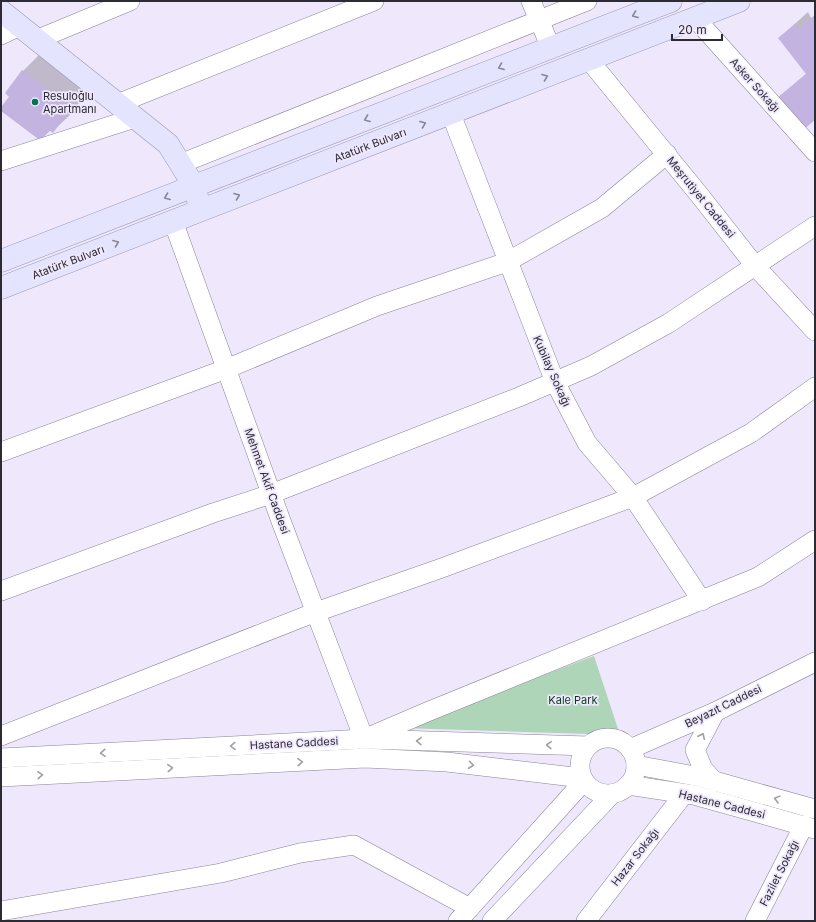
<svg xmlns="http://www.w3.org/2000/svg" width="816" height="922" font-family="Inter,sans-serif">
<rect width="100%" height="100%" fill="#efe8fd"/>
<path fill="#afd5b8" d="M594,656L620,735L402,728Z"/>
<g fill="#0003">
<path d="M808,12L811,18L815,15V119L778,98L807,73L779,38Z"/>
<path d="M41,53L89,89L71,114L53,131L51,130L40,140L1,108L10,96L6,93L23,71Z"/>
</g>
<g fill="#c2b3e0">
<path d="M815,16V120L803,130L777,98L806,74L778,38L795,24L798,30Z"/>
<path d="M22,70L72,107L53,133L49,130L41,141L1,111V107L9,97L5,93Z"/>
</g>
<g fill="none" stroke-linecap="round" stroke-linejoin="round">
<g stroke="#898396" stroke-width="20">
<g id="minor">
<path d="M531,1L551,48"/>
<path d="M695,18L815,152"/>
<path d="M1,35L20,26"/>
<path d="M36,40L130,1"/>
<path d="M589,60L701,197L756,267L815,331"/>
<path d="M117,104L374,1"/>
<path d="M451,114L555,382L587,443L633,497L702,601"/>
<path d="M1,161L135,118"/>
<path d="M180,164L587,1"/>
<path d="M173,221L281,521L364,739L427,712L758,577L815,540"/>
<path d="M1,452L226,369L377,306L507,262L602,208L667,154"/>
<path d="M1,591L213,513L271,494L519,397L591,366L669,323L815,226"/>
<path d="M715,712L695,750L703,769L715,782"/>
<path d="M1,736L316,612L439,569L633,497L751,433L815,387"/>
<circle cx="608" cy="766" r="28"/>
<path d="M630,749L715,712L815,662"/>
<path d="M1,758L364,739L588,746"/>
<path d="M636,765L700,777L815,809"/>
<path d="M1,777L365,758L447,762L582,778"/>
<path d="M628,785L694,795L815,829"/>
<path d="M1,911L221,873L300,853L354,845L470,908"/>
<path d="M458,921L584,781"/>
<path d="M492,921L612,794"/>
<path d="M586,921L684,794"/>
<path d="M755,921L804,825"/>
</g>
</g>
<g stroke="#9997b6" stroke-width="23">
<g id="major">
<path d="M1,11L168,144L194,186L198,200"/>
<path d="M1,261L671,1"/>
<path d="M1,288L739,1"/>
</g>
</g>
<use href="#minor" stroke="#fff" stroke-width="19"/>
<use href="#major" stroke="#e5e4fe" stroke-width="22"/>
</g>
<defs><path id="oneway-chevron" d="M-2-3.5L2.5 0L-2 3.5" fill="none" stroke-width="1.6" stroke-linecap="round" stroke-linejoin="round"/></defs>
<g stroke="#888798">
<use href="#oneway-chevron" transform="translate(635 15) rotate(159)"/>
<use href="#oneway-chevron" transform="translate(501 67) rotate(159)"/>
<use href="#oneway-chevron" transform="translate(545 77) rotate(-21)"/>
<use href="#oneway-chevron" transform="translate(367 119) rotate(159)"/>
<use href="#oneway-chevron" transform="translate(423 124) rotate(-21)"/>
<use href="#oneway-chevron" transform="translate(237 196) rotate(-21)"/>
<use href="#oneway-chevron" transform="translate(167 197) rotate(159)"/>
<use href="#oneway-chevron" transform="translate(116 243) rotate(-21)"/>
</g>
<g stroke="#a09fa3">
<use href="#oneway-chevron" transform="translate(702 736) rotate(-65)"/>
<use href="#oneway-chevron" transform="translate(419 741) rotate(-178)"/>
<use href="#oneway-chevron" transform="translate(549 745) rotate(-178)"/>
<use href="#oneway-chevron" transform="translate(233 746) rotate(177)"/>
<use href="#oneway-chevron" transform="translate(103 753) rotate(177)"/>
<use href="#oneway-chevron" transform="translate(300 762) rotate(-3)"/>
<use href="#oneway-chevron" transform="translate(471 765) rotate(7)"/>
<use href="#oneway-chevron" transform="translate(170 768) rotate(-3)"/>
<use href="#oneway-chevron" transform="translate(40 775) rotate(-3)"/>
<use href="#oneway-chevron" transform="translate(777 799) rotate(-165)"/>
</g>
<circle fill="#017550" stroke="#efe8fd" stroke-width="1.5" cx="35" cy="102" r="4"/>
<g text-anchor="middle" stroke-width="3.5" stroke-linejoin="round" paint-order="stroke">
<g font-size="11" fill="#2c2a32" stroke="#efe8fd">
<text transform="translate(755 85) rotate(48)" y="4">Asker Sokağı</text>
<text transform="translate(370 145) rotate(-21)" y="4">Atatürk Bulvarı</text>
<text transform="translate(701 197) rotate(51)" y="4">Meşrutiyet Caddesi</text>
<text transform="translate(68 262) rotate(-21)" y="4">Atatürk Bulvarı</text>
<text transform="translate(552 371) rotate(66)" y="4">Kubilay Sokağı</text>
<text transform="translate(267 481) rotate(70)" y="4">Mehmet Akif Caddesi</text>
<text transform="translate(723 706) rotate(-26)" y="4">Beyazıt Caddesi</text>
<text transform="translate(294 743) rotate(-3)" y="4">Hastane Caddesi</text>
<text transform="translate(722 804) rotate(14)" y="4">Hastane Caddesi</text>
<text transform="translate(635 857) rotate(-52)" y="4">Hazar Sokağı</text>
<text transform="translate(779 873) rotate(-63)" y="4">Fazilet Sokağı</text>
</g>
<g font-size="11" fill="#2c2a32" stroke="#efe8fd" text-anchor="start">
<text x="43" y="100">Resuloğlu<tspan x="43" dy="13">Apartmanı</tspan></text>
</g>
<g font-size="11" fill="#053a1c" stroke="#efe8fd">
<text x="573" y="704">Kale Park</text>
</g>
</g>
<rect width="816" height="922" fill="none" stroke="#2c2a32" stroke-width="4"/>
<path d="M672 34v6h50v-6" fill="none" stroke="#2c2a32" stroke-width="2"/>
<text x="678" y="34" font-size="12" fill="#2c2a32" stroke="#efe8fd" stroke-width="3" paint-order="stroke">20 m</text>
</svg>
